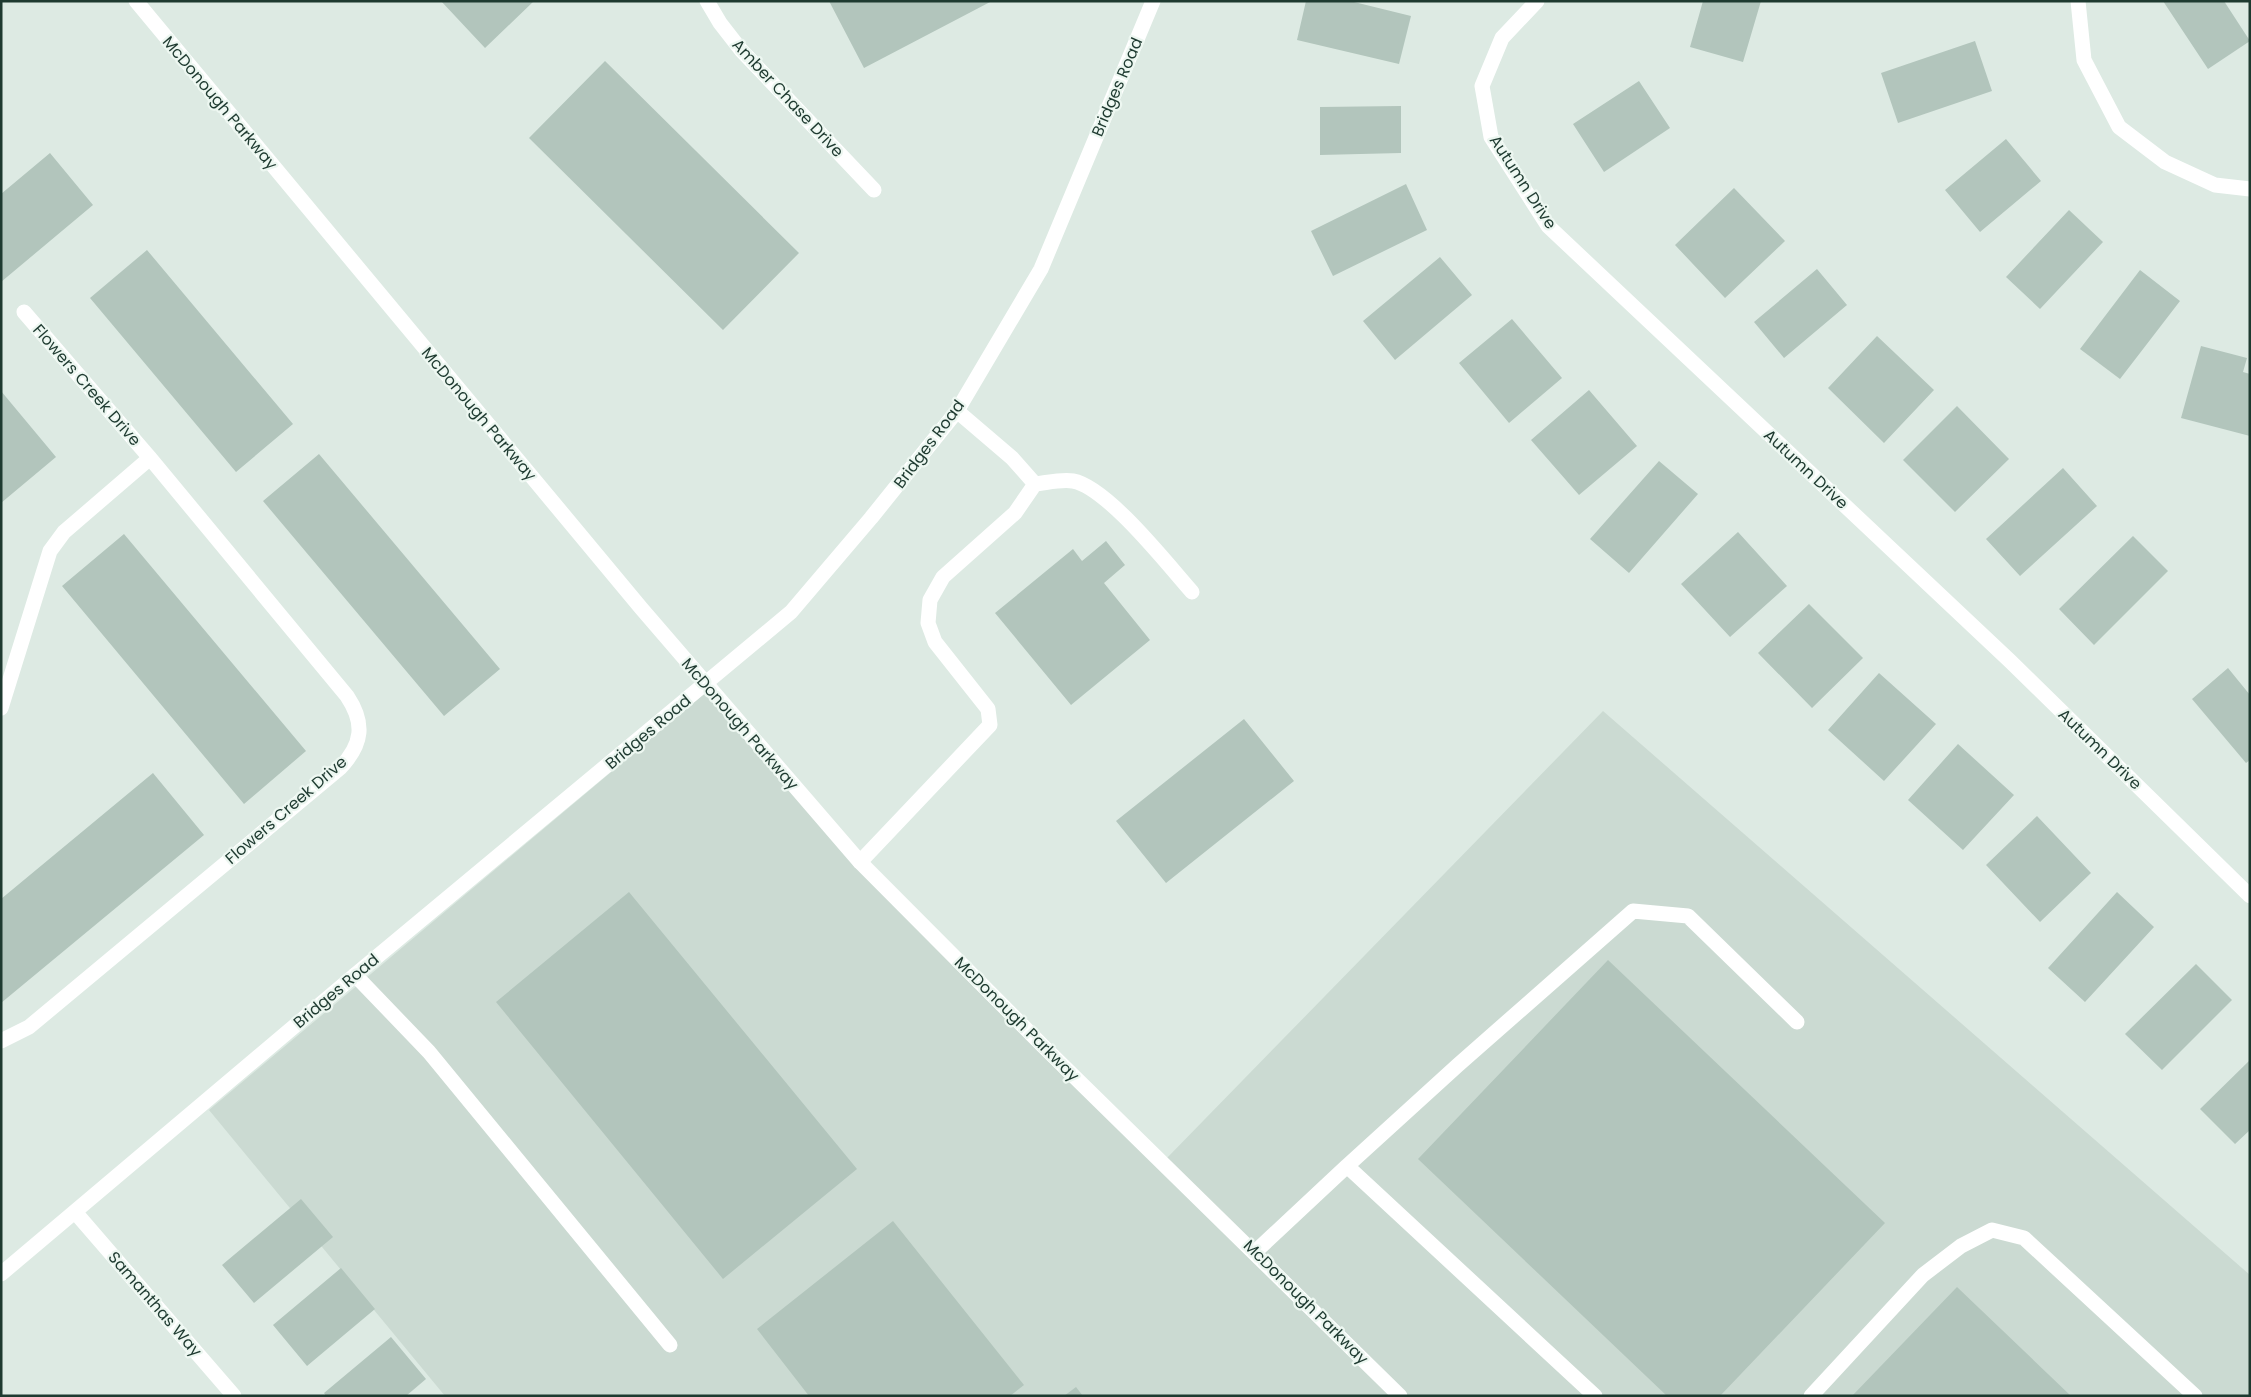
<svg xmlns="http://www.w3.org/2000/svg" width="2251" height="1397" font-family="Poppins,sans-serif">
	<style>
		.built { fill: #cbdad2 }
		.building { fill: #b2c5bc }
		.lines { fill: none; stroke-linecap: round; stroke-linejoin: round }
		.service { stroke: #fff; stroke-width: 15 }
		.minor { stroke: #fff; stroke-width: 15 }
		.tertiary { stroke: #fff; stroke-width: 15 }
		.labels { text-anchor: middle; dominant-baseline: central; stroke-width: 4.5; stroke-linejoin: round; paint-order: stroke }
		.street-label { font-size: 16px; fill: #1e3a30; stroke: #edf7f1 }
	</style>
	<rect width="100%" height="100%" fill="#ddeae3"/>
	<path class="built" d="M704 694 1165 1160 1603 711 2250 1275V1396H445L209 1110Z"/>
	<path class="building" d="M441 1H534L485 48Z
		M829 1H992L864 68Z
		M1306 1H1350L1411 16 1399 64 1297 40Z
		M1703 1H1761L1743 62 1690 47Z
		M2163 1H2224L2250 41 2208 69Z
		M1975 41 1992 91 1898 123 1881 73Z
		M605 61 799 253 723 330 529 138Z
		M1639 81 1670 128 1604 172 1573 124Z
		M1401 106V153L1320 155V107Z
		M2006 139 2041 181 1980 232 1945 190Z
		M50 153 93 205 1 282V194Z
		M1406 184 1427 230 1333 276 1311 231Z
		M1734 188 1785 241 1725 298 1675 245Z
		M2069 210 2103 242 2040 309 2006 277Z
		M147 250 293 424 236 472 90 298Z
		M1440 257 1472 295 1395 360 1363 321Z
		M1817 269 1847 305 1784 358 1754 322Z
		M2140 270 2180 301 2120 379 2080 349Z
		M1512 319 1562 378 1509 423 1459 363Z
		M1877 336 1934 390 1884 443 1828 388Z
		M2201 346 2247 358 2243 372 2250 374V436L2181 418Z
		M1589 390 1637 446 1579 495 1531 440Z
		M1 391 56 457 1 503Z
		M1957 406 2009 459 1955 512 1903 460Z
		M319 454 500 669 444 716 263 501Z
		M1659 461 1698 494 1629 573 1590 539Z
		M2063 468 2097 506 2020 576 1986 539Z
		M1738 532 1787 586 1730 637 1681 584Z
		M124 534 306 751 244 804 62 586Z
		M2133 536 2168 571 2094 645 2059 609Z
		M1106 541 1125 565 1104 583 1150 640 1071 705 995 613 1073 549 1082 561Z
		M1809 604 1863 658 1812 708 1758 653Z
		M2228 668 2250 695V760L2246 763 2192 699Z
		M1879 673 1936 724 1884 781 1828 730Z
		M1244 719 1294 781 1166 883 1116 821Z
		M1958 744 2014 795 1963 850 1908 800Z
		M153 773 204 835 1 1003V899Z
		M2037 816 2091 873 2040 922 1986 865Z
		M629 892 857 1169 723 1279 496 1002Z
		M2117 892 2154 927 2085 1002 2048 968Z
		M1608 960 1885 1223 1720 1396H1667L1418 1159Z
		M2196 964 2232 1000 2162 1070 2125 1034Z
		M2250 1060V1130L2235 1144 2200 1109Z
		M301 1199 333 1237 254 1303 222 1265Z
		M893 1221 1024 1385 1010 1396H809L757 1329Z
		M341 1268 375 1309 307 1366 273 1325Z
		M1957 1287 2071 1396H1852Z
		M391 1337 426 1379 406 1396H326L324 1393Z
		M1076 1387 1083 1396H1064Z"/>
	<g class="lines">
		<path class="service" d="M1035 484C1046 483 1061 479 1073 481 1107 487 1168 565 1192 592
			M860 862 990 725 988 709 935 642 928 623 930 600 943 577 1015 513 1035 484 1012 458 957 411
			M355 975 429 1052 670 1345
			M1347 1166 1458 1065 1633 911 1688 916 1797 1022
			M1255 1252 1347 1166 1595 1396
			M1811 1396 1923 1275 1961 1246 1992 1230 2024 1238 2195 1396"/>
		<path class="minor" d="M707 1 720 23 741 50 874 190
			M1537 1 1502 38 1482 86 1491 137 1548 226 2010 661 2250 896
			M2078 1 2084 60 2119 127 2165 162 2215 185 2250 189
			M1 708 50 551 64 532 150 458
			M1 1041 29 1027 340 768C363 744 365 723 347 696L150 458 24 312
			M75 1212 234 1396"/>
		<path class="tertiary" d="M136 1 641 608 860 862 1043 1046 1400 1396
			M1 1274 355 975 791 612 871 518 957 411 1041 269 1153 1"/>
	</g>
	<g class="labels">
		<g class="street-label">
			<text transform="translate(1117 87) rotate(-67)">Bridges Road</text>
			<text transform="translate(788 98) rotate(47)">Amber Chase Drive</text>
			<text transform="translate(220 103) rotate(50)">McDonough Parkway</text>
			<text transform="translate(1523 182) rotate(57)">Autumn Drive</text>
			<text transform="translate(87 385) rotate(49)">Flowers Creek Drive</text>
			<text transform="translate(479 414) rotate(50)">McDonough Parkway</text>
			<text transform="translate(929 444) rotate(-53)">Bridges Road</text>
			<text transform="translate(1806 469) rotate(43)">Autumn Drive</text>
			<text transform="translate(740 724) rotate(49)">McDonough Parkway</text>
			<text transform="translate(648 732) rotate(-40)">Bridges Road</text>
			<text transform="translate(2100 749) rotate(44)">Autumn Drive</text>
			<text transform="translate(286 810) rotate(-41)">Flowers Creek Drive</text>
			<text transform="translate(336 991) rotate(-40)">Bridges Road</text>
			<text transform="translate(1017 1019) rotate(45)">McDonough Parkway</text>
			<text transform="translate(1306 1302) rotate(45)">McDonough Parkway</text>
			<text transform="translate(155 1304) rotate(49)">Samanthas Way</text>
		</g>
	</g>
	<rect width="2251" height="1397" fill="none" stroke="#1e3a30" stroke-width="5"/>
</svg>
